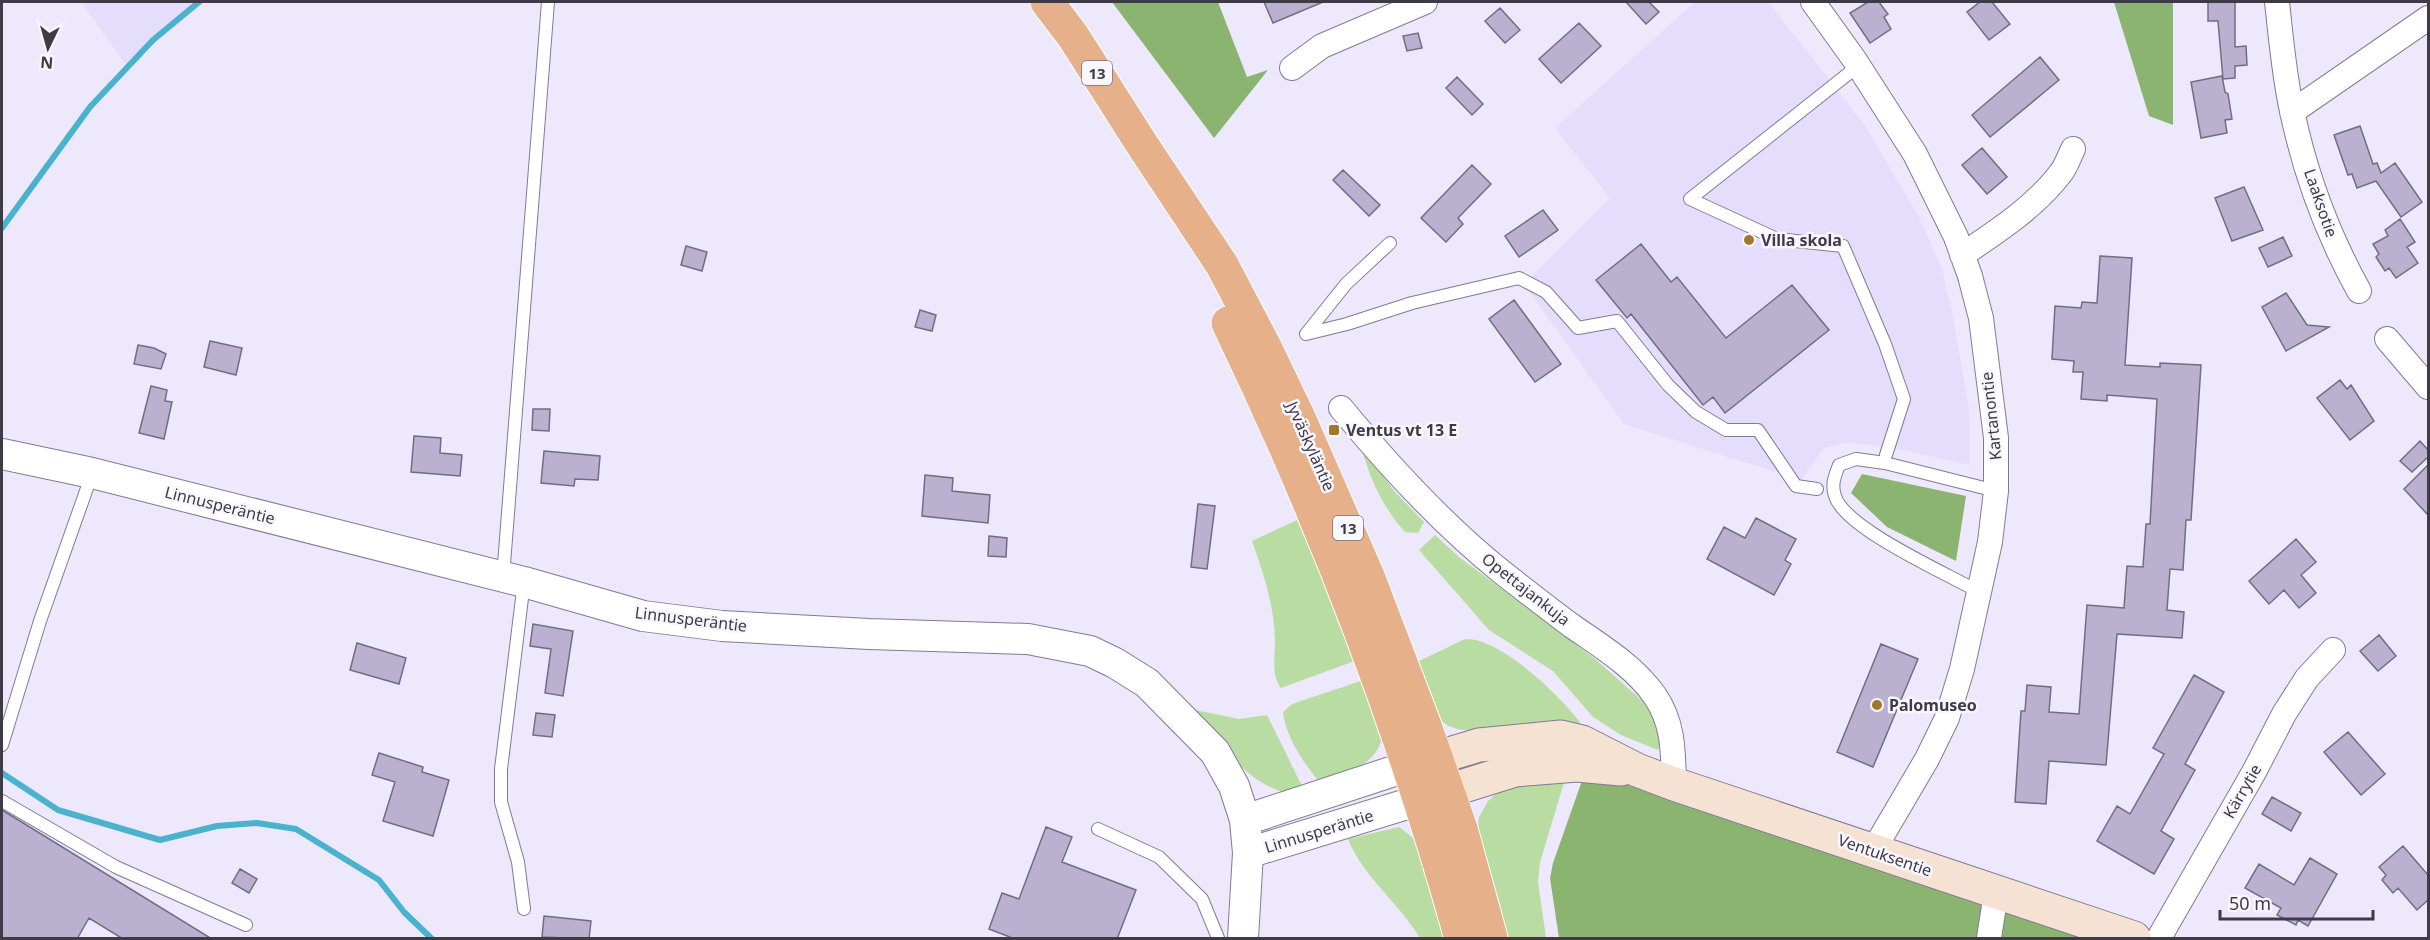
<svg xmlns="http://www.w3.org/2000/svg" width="2430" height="940" font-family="'Noto Sans',sans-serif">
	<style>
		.built { fill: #e5ddfc }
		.green { fill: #b8dca2 }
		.forest { fill: #8bb470 }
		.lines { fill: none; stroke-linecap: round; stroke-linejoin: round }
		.stream { stroke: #49b2cd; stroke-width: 6 }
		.building { fill: #b9b1cf; stroke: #736c87; stroke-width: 1.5 }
		.service-casing { stroke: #817a95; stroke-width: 14 }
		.minor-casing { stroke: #817a95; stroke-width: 26 }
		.tertiary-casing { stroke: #817a95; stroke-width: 32 }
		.secondary-casing { stroke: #817a95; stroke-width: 35 }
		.trunk-casing { stroke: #fff; stroke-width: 35 }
		.service { stroke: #fff; stroke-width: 12 }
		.minor { stroke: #fff; stroke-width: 24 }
		.tertiary { stroke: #fff; stroke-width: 30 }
		.secondary { stroke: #f5e2d3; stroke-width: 33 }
		.trunk { stroke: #e6b08a; stroke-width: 33 }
		.poi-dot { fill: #a27828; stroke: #f9f7fe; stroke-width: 2 }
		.labels { text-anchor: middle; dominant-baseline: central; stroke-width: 5; stroke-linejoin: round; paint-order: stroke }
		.shield { fill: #f9f7fe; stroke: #76737d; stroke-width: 1.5 }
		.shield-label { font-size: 15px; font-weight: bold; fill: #3e3a46 }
		.street-label { font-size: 16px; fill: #3e3a46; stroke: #f9f7fe }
		.poi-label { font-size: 16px; font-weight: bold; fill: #3e3a46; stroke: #f9f7fe; text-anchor: start }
	</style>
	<rect width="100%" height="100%" fill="#ede8fb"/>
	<path class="built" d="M81 2H205L127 66Z
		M1695 2H1768L1864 124 1917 214 1941 266 1952 312 1969 409 1970 465 1904 450 1850 442 1824 448 1801 480 1624 424 1524 284 1610 198 1555 128Z"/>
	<path class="green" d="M1361 446 1395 492 1424 522 1418 533 1405 532C1383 508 1369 477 1361 446Z
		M1297 520 1360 659 1281 688C1271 675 1275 657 1275 642 1275 608 1263 572 1252 541Z
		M1435 535 1459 557 1595 659 1655 712 1661 740 1658 750 1621 735 1593 717 1553 671 1489 630 1419 550Z
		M1465 639C1501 638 1558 694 1580 722L1576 734C1558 729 1540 725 1521 724 1496 724 1460 741 1440 719 1432 710 1422 675 1417 662Z
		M1367 679C1372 694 1381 713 1382 729 1385 762 1345 775 1320 783 1304 763 1286 738 1283 712L1292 704Z
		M1195 710 1239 719 1267 715 1303 788 1292 795C1243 782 1225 748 1195 710Z
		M1566 776 1540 862 1538 882 1546 938H1505L1477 840 1479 817 1488 801 1502 788Z
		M1399 827 1421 844 1449 938H1420C1400 904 1363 877 1348 839Z"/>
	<path class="forest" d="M1112 2H1218L1247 77 1268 70 1214 138Z
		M2114 2H2173V125L2149 116Z
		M1862 474 1966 496 1956 561 1887 527 1851 493Z
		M1584 775 1633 786 2090 938H1559L1550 878 1553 863Z"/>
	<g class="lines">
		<path class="stream" d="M2 228 90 107 153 40 199 2
			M2 773 58 810 160 840 217 826 257 823 296 829 379 880 404 912 431 938"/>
	</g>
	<path class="building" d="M1264 2H1323L1273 23Z
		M1626 2H1649L1659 12 1646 24Z
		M1868 2H1879L1888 14 1884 17 1891 29 1870 43 1850 13Z
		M1980 2H1992L2010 24 1989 40 1967 12Z
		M2208 2H2235V47L2246 46 2247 65 2235 66V78L2223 79 2218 21H2208Z
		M1500 8 1520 30 1505 43 1485 21Z
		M1579 23 1601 46 1561 83 1539 59Z
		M1418 33 1422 48 1407 51 1403 36Z
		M2040 57 2059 80 1990 137 1972 115Z
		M2222 76 2225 92 2228 94 2232 119 2225 120 2227 133 2201 138 2191 82Z
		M1457 77 1483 104 1472 115 1446 88Z
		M2360 126 2373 164 2377 163 2381 173 2395 163 2422 202 2401 217 2376 181 2357 188 2352 174 2348 175 2334 135Z
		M1982 148 2007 177 1987 194 1962 165Z
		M1472 165 1491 184 1458 218 1463 224 1446 242 1421 218Z
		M1343 170 1380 205 1369 216 1333 180Z
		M2244 187 2263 230 2232 241 2215 198Z
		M1543 210 1558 230 1519 257 1505 236Z
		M2400 219 2415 242 2407 247 2418 263 2396 278 2389 268 2385 271 2376 257 2379 254 2373 244 2388 236 2385 230Z
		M2283 237 2292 256 2268 267 2259 248Z
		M1641 244 1671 282 1677 277 1726 338 1792 285 1829 330 1725 413 1713 397 1703 405 1631 314 1627 318 1596 280Z
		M686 246 707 252 702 271 681 265Z
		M2100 256 2132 258 2125 365 2160 367V363L2201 365 2191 520H2186L2183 570 2170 569 2167 610 2184 612 2182 638 2117 634 2106 765 2049 761 2046 804 2015 802 2021 711H2025L2027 685 2051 687 2049 712 2079 714 2087 605 2124 608 2127 566 2143 567 2146 524H2150L2157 399 2107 395V401L2081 399 2083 372H2073L2074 361 2052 359 2055 306 2081 308 2082 302 2097 303Z
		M2286 293 2307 325 2329 327 2286 351 2262 307Z
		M1514 300 1561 364 1535 382 1489 319Z
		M920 310 936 315 932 331 915 327Z
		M210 341 242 348 236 375 204 367Z
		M138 345 154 348 166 354 161 369 134 364Z
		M2340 380 2347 389 2351 385 2374 421 2350 440 2317 398Z
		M151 386 167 390 165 401 172 402 164 439 139 433Z
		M533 409H550L549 431 532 430Z
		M414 436 441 438 440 453 462 455 460 476 411 472Z
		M2420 441 2428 450V457L2412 472 2400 461Z
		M544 451 600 456 598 480 575 479 574 486 541 483Z
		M2428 465V515L2404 489Z
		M925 475 953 478 952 491 990 495 988 523 922 516Z
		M1198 504 1215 506 1207 569 1191 567Z
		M1756 518 1796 539 1785 560 1791 564 1774 595 1707 559 1724 527 1745 538Z
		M989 536 1007 538 1006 557 988 556Z
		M2296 539 2316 562 2301 575 2316 593 2299 608 2284 590 2269 604 2249 581Z
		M533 624 573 631 563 696 545 693 551 649 530 646Z
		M2379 635 2396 656 2378 671 2360 651Z
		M357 643 406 658 399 684 350 670Z
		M1881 644 1918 659 1873 767 1837 752Z
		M2194 675 2224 692 2185 764 2195 770 2161 831 2174 839 2154 874 2097 841 2117 806 2130 814 2164 754 2153 748Z
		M536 713 555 715 552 737 533 735Z
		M2348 732 2385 774 2361 795 2324 752Z
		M379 753 423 767 422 772 449 780 433 836 383 821 395 782 372 775Z
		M2272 797 2301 813 2291 831 2262 814Z
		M2 810 212 939H123L89 918 77 939H2Z
		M1046 827 1072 837 1062 862 1136 890 1117 939H1015L989 929 1002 893 1019 899Z
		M2403 846 2428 875V900L2417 910 2398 888 2393 893 2382 880 2386 875 2379 867Z
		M2310 858 2337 874 2308 926 2298 920 2296 925 2277 915 2281 908 2245 888 2259 864 2294 885Z
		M240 869 257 879 249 893 232 883Z
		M544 916 591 921 589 939 542 937Z"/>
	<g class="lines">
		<defs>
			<path id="service" d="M1858 66 1690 199 1777 239 1843 246 1885 344 1904 399 1886 455
				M1306 334 1347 324 1412 303 1519 278 1546 292 1578 328 1617 321 1668 385 1696 412 1726 430H1758L1796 486 1817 489
				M1306 334 1346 284 1390 243
				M503 577 548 2
				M1979 592C1948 574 1845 529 1835 496 1831 484 1835 476 1839 465L1856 459 1885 463 1996 491
				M2 745 40 621 92 474
				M2 801 116 867 246 925
				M1098 829 1159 857 1202 899 1218 938
				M524 909 518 862 501 802V769L524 582"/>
			<path id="minor" d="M1813 2 1854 59 1915 154 1956 237 1970 276 1981 318 1996 438V491L1990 542 1962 669 1947 718 1927 759 1873 851
				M2277 2C2281 38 2284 75 2292 111 2305 173 2328 235 2359 291
				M1292 68 1322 46 1425 2
				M2292 112 2428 18
				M1962 255C1996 232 2035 207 2060 174 2066 167 2069 157 2073 149
				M2387 339 2428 387
				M1341 408C1389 466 1444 526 1503 573 1526 591 1549 609 1572 626 1602 647 1634 666 1655 696 1674 724 1673 752 1674 784
				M1989 938 1996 893
				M2159 938 2254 772 2284 714 2307 678 2333 650"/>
			<path id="tertiary" d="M2 454 92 473 524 582 643 616 722 626 869 634 1028 639 1090 651 1115 663 1147 683 1215 752 1234 786 1245 820 1248 853 1243 938
				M1245 820 1409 766
				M1248 853 1420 800"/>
			<path id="secondary" d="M1409 766 1479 745 1561 737 1582 742 1637 770 1674 784 2134 938
				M1422 799 1515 770 1577 765 1621 769"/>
			<path id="trunk" d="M1047 2 1073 36 1143 146 1222 265 1264 345 1300 420 1368 576 1424 723 1461 829 1491 938
				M1228 323C1324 522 1402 727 1461 938"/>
		</defs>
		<use href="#service" class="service-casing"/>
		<use href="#minor" class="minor-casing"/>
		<use href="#tertiary" class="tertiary-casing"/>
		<use href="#secondary" class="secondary-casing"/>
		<use href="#trunk" class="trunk-casing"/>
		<use href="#service" class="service"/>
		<use href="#minor" class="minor"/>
		<use href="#tertiary" class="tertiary"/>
		<use href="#secondary" class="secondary"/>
		<use href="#trunk" class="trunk"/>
	</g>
	<g class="poi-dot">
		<circle cx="1749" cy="240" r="6"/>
		<rect x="1328" y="424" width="12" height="12" rx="3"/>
		<circle cx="1877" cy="705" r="6"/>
	</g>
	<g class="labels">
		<g class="shield">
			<rect x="1082" y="61" width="30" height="24" rx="4.5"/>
			<rect x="1333" y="516" width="30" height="24" rx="4.5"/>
		</g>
		<g class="shield-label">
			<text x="1097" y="73">13</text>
			<text x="1348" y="528">13</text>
		</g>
		<g class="street-label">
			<text transform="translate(2321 203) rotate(71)">Laaksotie</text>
			<text transform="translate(1991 416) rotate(-96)">Kartanontie</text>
			<text transform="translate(1311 446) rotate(66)">Jyväskyläntie</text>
			<text transform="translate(220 505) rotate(14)">Linnusperäntie</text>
			<text transform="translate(1526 589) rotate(38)">Opettajankuja</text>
			<text transform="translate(691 619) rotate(7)">Linnusperäntie</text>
			<text transform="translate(2242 791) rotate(-60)">Kärrytie</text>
			<text transform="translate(1319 831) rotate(-17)">Linnusperäntie</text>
			<text transform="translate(1885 855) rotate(19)">Ventuksentie</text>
		</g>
		<g class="poi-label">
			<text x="1761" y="240">Villa skola</text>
			<text x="1346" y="430">Ventus vt 13 E</text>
			<text x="1889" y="705">Palomuseo</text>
		</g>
	</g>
	<rect width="2430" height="940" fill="none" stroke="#3e3a46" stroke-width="6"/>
	<g transform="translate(48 48) rotate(185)" stroke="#f9f7fe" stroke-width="4.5" paint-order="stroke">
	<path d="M0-4.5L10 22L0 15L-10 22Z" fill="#3e3a46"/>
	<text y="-9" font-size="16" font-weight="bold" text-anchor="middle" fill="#3e3a46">N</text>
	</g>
	<path d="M2220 910v9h153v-9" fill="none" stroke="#3e3a46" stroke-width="3"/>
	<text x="2229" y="910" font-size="18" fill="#3e3a46" stroke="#f9f7fe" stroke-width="4.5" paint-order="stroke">50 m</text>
</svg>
